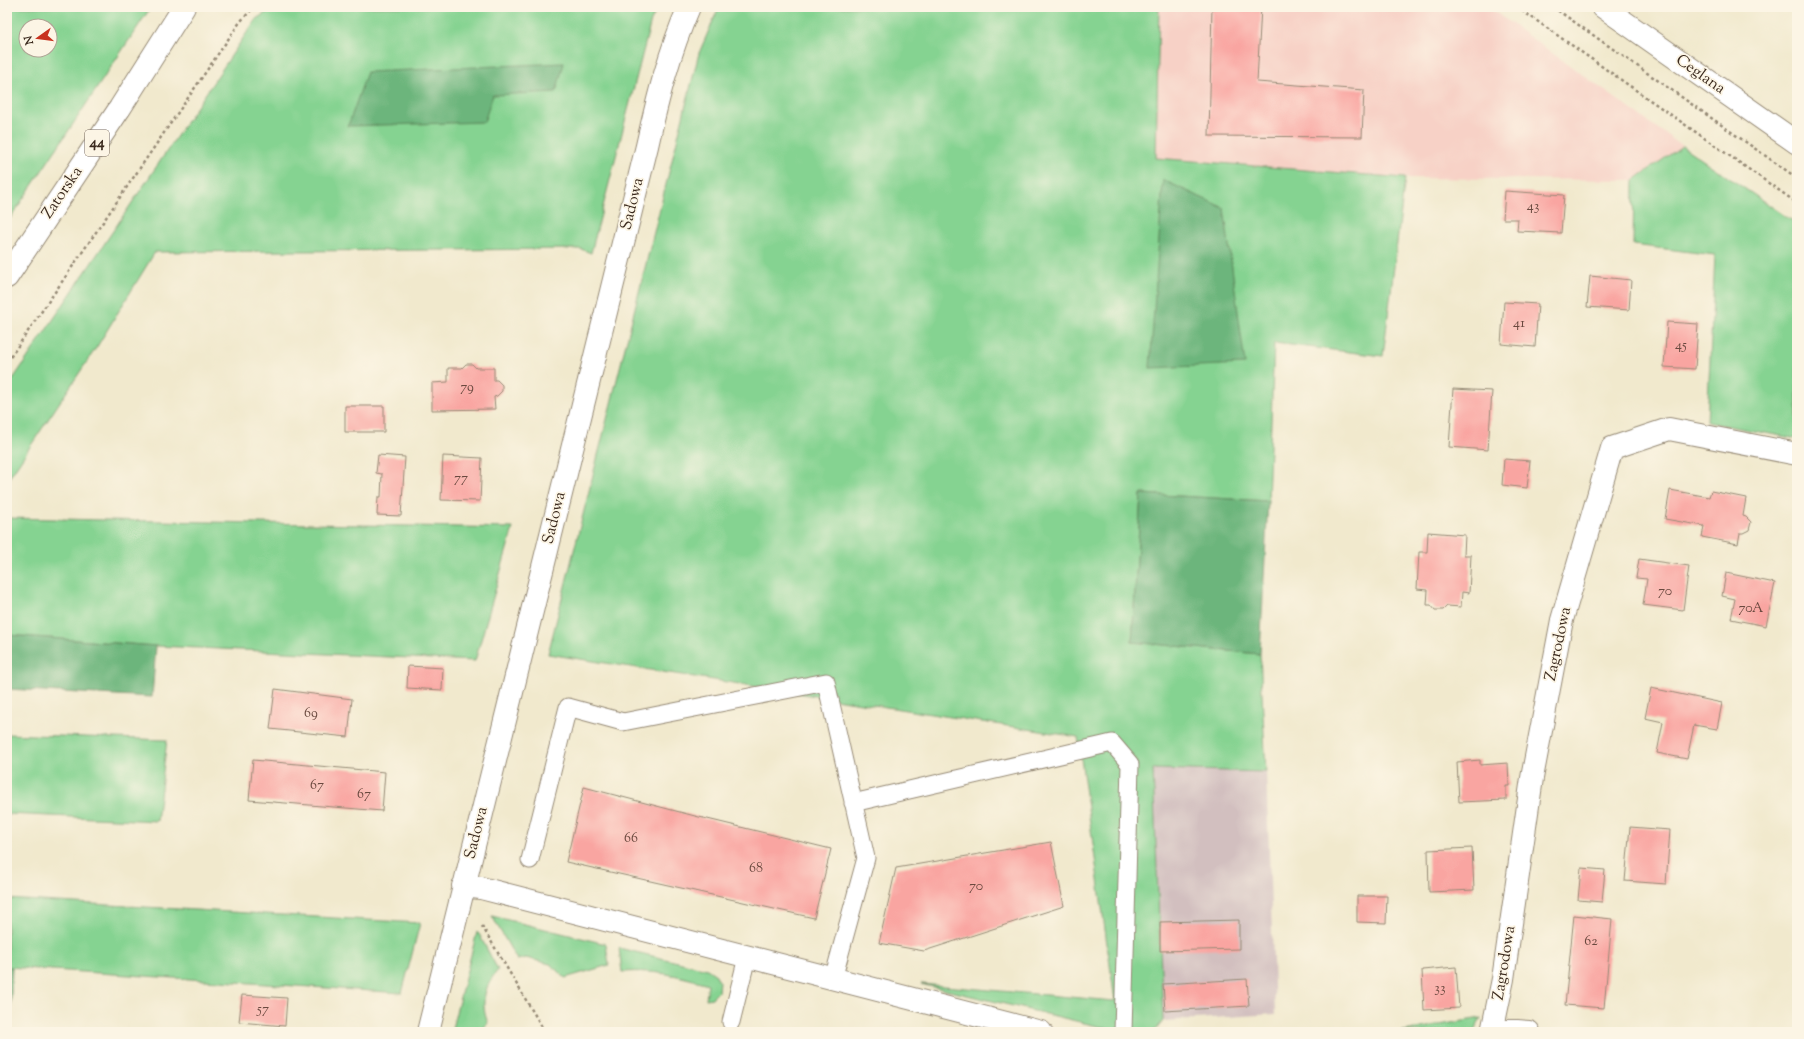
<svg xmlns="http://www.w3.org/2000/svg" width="1804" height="1039" font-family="'Sorts Mill Goudy',serif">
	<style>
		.built { fill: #f7d1c6 }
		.industrial { fill: #d2bfbf }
		.green { fill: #85d391; stroke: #607e58; fill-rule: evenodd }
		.forest { fill: #6cb57b; stroke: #54704c }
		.building { fill: #f9a5a1 }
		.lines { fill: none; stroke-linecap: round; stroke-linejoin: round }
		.service-casing { stroke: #968a76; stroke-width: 19 }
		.minor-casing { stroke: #968a76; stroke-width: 24 }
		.tertiary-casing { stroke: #968a76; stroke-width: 24 }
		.primary-casing { stroke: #968a76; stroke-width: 24 }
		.path { stroke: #968a76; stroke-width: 2.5; stroke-dasharray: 3 3; stroke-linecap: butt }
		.service { stroke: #fff; stroke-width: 17 }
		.minor { stroke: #fff; stroke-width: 22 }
		.tertiary { stroke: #fff; stroke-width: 22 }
		.primary { stroke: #fff; stroke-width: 22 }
		.labels { text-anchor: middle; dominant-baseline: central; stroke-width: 3.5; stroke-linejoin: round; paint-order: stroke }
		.number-label { font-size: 14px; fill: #6a493f }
		.shield { fill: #fcf5e5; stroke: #75675a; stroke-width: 1 }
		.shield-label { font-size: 15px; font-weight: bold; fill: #3b2a1e }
		.street-label { font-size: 16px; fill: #3b2a1e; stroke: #fcf5e5 }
	</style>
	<rect width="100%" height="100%" fill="#fcf5e5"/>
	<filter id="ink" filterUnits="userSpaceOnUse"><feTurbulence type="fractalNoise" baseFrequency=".025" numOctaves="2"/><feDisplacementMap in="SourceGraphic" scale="8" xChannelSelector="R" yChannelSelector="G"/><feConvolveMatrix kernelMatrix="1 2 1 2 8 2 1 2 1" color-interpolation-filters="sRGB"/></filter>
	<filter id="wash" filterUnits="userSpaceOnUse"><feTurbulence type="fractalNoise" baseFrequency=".012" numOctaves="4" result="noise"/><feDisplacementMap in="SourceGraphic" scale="16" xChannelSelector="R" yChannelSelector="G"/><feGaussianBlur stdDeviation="0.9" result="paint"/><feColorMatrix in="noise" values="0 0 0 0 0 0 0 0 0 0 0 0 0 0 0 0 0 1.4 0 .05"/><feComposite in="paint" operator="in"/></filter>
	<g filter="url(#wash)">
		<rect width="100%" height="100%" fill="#f1e9cd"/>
		<path class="built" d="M1159 7H1488L1682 146 1634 180 1405 178 1156 158Z"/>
		<path class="industrial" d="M1153 769 1266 772 1275 1014 1163 1021Z"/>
		<path class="green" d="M7 7H151L7 223ZM26 26H50V50H26Z
			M275 7H658L651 21 591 253 581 249 155 252 98 345 7 481V388L256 19Z
			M719 7H1159L1156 158 1405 178 1383 356 1274 343 1268 501 1141 494 1132 642 1260 654 1266 772 1153 769 1163 1021 1154 1032H1122L921 984 1115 1001 1078 737 548 654 699 53Z
			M1682 146 1797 224V439L1707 422 1715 255 1633 245 1634 180Z
			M7 518 513 528 475 661 156 646 7 635Z
			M7 734 167 740 157 821 7 814Z
			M7 899 420 923 402 993 7 967Z
			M492 916 606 944 609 965 565 978 550 964 526 958 517 960Z
			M477 932 479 934 498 970C484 986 480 1004 488 1023L480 1032H451Z
			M619 948 707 969 716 975 719 981 718 992 712 998 706 999 708 984C676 975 656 970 622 972Z
			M1481 1018 1473 1032H1398Z"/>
		<path class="forest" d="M564 63 556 92 493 95 484 122 348 126 367 72Z
			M1163 180 1224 208 1245 364 1150 368Z
			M1141 494 1268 501 1260 654 1132 642Z
			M7 635 156 646 152 697 7 689Z
			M7 967H12L10 1032H7Z"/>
		<g id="blocks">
			<path class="building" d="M1212 7H1261L1257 82 1364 90 1362 137 1209 136Z
				M1505 191 1564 195 1561 233 1517 231 1518 219H1503Z
				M1590 276 1631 280 1629 310 1587 307Z
				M1504 302 1538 304 1535 347 1501 344Z
				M1667 322 1698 324 1695 369 1664 367Z
				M466 364H472L476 368H494V380H497L502 385V391L497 396 494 397 495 409 432 410V383L448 382V368H462Z
				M1453 389 1492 391 1488 450 1449 447Z
				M345 406H384V432H345Z
				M378 455 405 457 401 516 377 515 378 497H381L382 474 376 473Z
				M443 456 482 458 480 501 441 500Z
				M1504 459 1530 461 1527 488 1502 485Z
				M1670 490 1709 497 1711 491 1746 498 1743 516 1746 517 1751 522 1749 530 1743 533H1740L1738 544 1702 537 1704 526 1665 519Z
				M1428 532 1465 535 1464 555H1471L1469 593 1462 592 1461 607 1447 606 1443 610H1435L1431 605H1427L1428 590 1417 589 1419 552H1427Z
				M1639 559 1689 566 1683 610 1643 605 1647 579 1636 578Z
				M1726 573 1775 583 1766 626 1731 619 1735 599 1722 596Z
				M408 666 443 668 442 690 407 688Z
				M1651 688 1722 703 1717 729 1694 725 1687 759 1657 753 1663 722 1645 718Z
				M275 689 352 699 348 737 270 729Z
				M253 760 385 772 382 811 249 800Z
				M1480 760V765L1508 763 1509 786H1506V800L1459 802 1457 762Z
				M584 787 695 816 831 849 814 918 566 862Z
				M1630 827 1670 830 1666 884 1625 881Z
				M1051 842 1064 906 924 951 879 943 896 868Z
				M1472 848 1474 890 1429 892 1428 850Z
				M1581 868 1605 870 1602 902 1578 900Z
				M1357 896H1387L1386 923 1357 922Z
				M1574 915 1612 919 1604 1008 1565 1005Z
				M1239 920V949L1160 951V922Z
				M1456 967 1459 1008 1424 1010 1422 970Z
				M1247 979 1249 1006 1165 1011 1163 984Z
				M242 995 287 998 285 1026 239 1022Z"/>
		</g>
	</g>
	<g filter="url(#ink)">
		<use href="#blocks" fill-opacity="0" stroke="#968a76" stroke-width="1"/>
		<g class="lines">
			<defs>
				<path id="service" d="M853 803 1112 743 1130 764 1123 1032
					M530 860 568 707 623 722 826 682 866 858 833 979
					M731 1022 747 957"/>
				<path id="minor" d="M463 886 481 888 1041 1032
					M1493 1029 1529 1032
					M428 1032 647 146C658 97 669 53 689 7
					M1492 1032 1503 979 1532 778 1562 620 1612 448 1669 429 1797 454"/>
				<path id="tertiary" d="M1603 7 1797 143"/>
				<path id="primary" d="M7 277 120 108 184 7"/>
			</defs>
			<use href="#service" class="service-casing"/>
			<use href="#minor" class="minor-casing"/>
			<use href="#tertiary" class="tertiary-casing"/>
			<use href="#primary" class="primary-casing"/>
			<path class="path" d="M1517 7 1797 203
				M1553 7 1797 178
				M7 362 240 22 254 7
				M482 926 545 1032"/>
			<use href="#service" class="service"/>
			<use href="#minor" class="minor"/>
			<use href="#tertiary" class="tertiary"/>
			<use href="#primary" class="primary"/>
		</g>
	</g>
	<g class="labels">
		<g class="number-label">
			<text x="1533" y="207">43</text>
			<text x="1519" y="324">41</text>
			<text x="1681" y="346">45</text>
			<text x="467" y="388">79</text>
			<text x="461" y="479">77</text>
			<text x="1665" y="592">70</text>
			<text x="1751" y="609">70A</text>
			<text x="311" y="714">69</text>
			<text x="317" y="786">67</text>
			<text x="364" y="795">67</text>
			<text x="631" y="839">66</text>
			<text x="756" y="869">68</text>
			<text x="976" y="887">70</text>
			<text x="1591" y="942">62</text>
			<text x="1440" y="989">33</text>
			<text x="263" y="1010">57</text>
		</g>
		<rect class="shield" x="85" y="130" width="24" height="26" rx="3"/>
		<g class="shield-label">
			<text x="97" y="143">44</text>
		</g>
		<g class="street-label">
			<text transform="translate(1700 75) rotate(35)">Ceglana</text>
			<text transform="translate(63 193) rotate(-56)">Zatorska</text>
			<text transform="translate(633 204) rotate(-76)">Sadowa</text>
			<text transform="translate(555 518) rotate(-76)">Sadowa</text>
			<text transform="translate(1559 644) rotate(-78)">Zagrodowa</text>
			<text transform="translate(477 833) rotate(-76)">Sadowa</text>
			<text transform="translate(1505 963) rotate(-81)">Zagrodowa</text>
		</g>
	</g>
	<rect width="1804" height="1039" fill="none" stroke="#fcf5e5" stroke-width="24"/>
	<g transform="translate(38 38) rotate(256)"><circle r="19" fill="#fcf5e5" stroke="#afa495"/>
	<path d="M0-3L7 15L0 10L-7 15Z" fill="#c8321e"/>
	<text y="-6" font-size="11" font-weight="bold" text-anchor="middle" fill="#3b2a1e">N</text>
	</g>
</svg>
